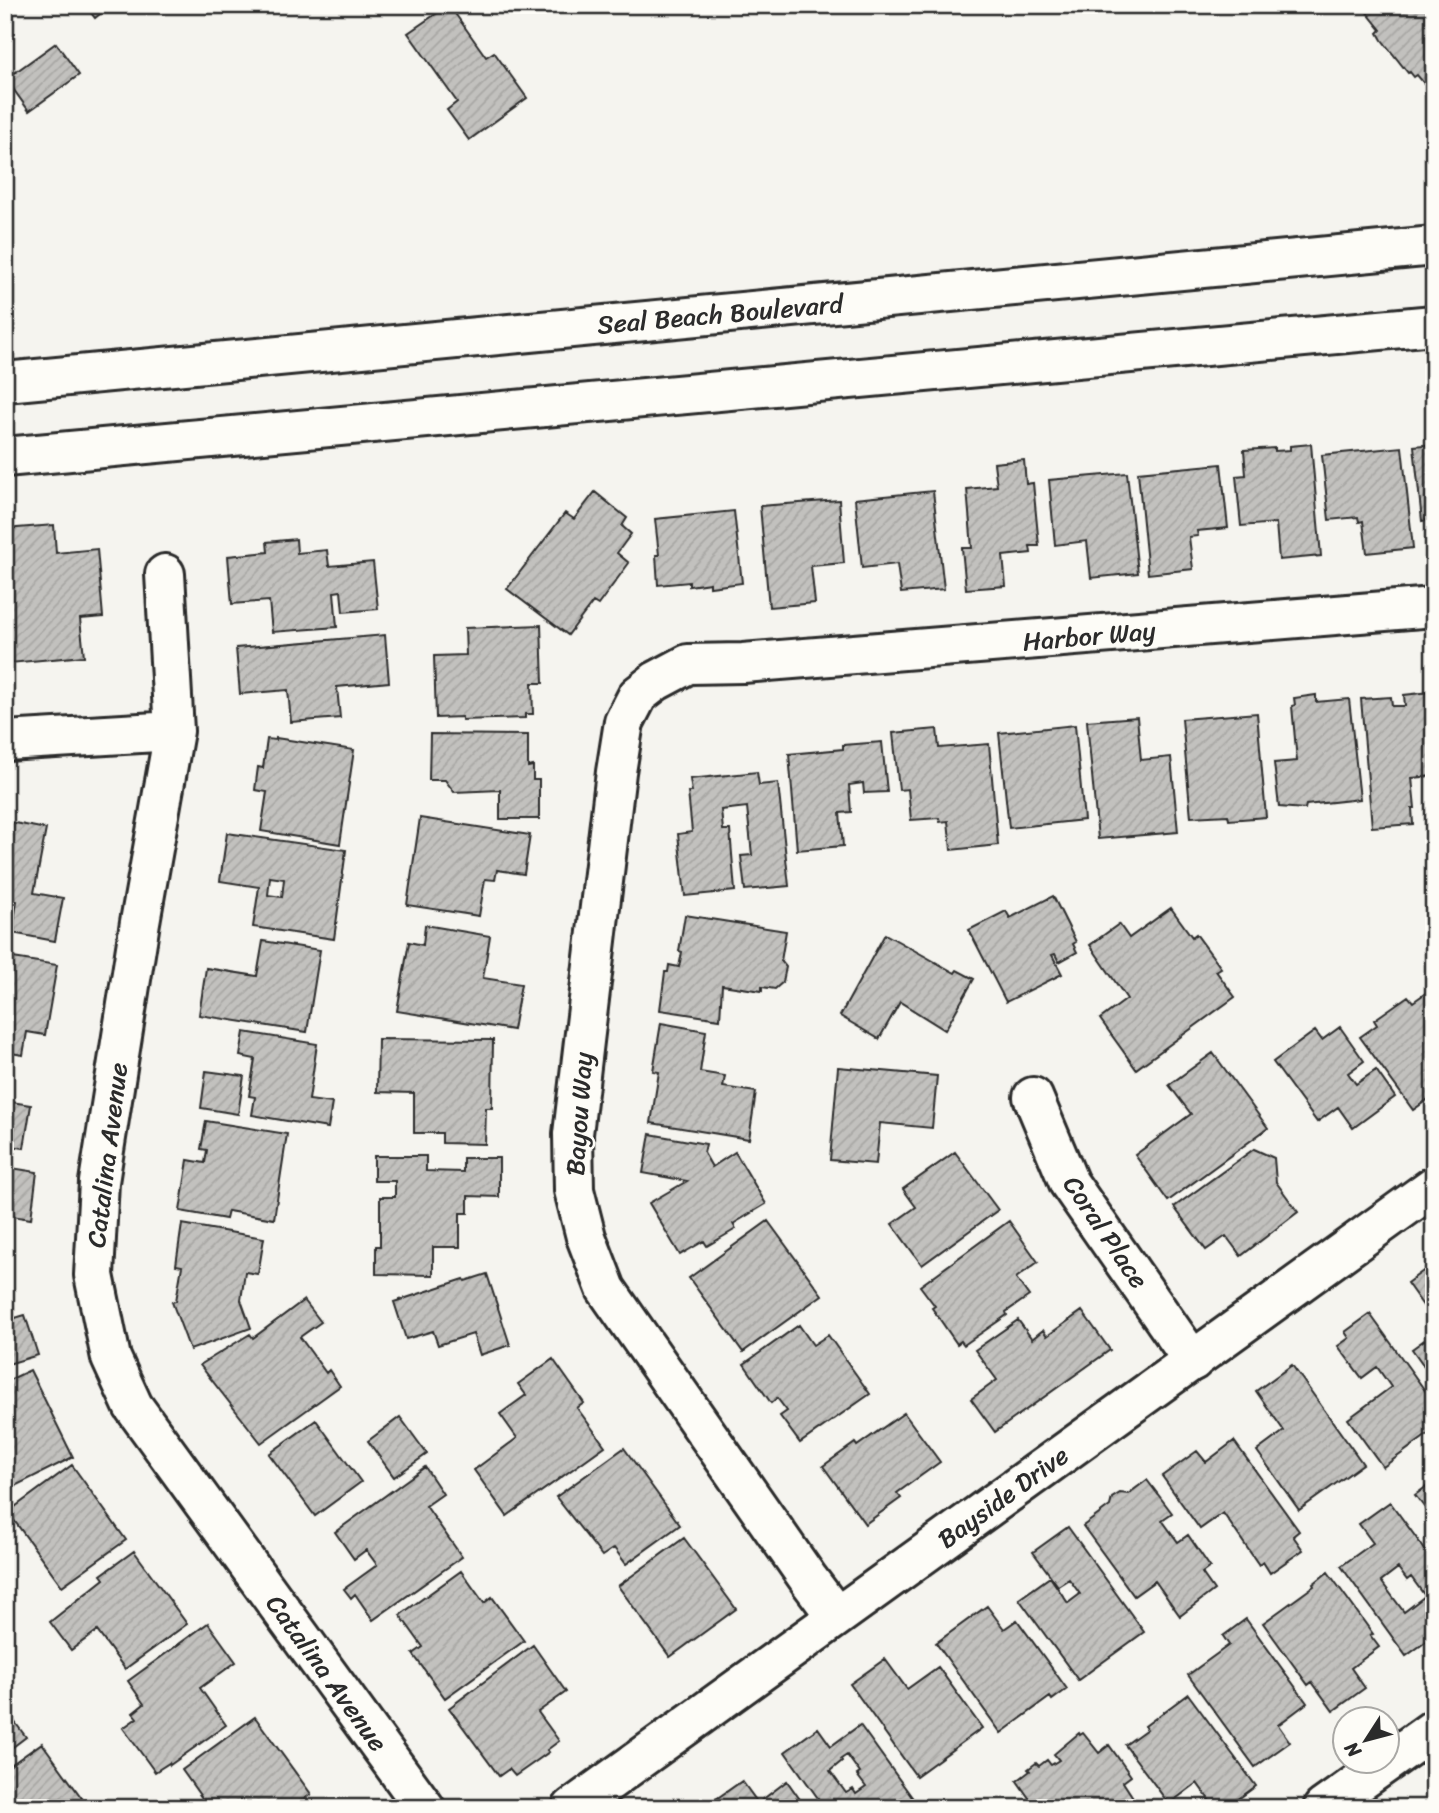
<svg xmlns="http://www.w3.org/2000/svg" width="1439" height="1813" font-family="Sriracha,sans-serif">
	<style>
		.building { fill: url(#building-hatch); stroke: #2b2b2b; stroke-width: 2; fill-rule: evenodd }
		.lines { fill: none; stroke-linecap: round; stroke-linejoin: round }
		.minor-casing { stroke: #2b2b2b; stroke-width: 44 }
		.tertiary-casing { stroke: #2b2b2b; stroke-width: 44 }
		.primary-casing { stroke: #2b2b2b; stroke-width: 44 }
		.minor { stroke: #fdfcf7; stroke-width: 38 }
		.tertiary { stroke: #fdfcf7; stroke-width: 38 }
		.primary { stroke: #fdfcf7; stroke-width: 38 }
		.labels { text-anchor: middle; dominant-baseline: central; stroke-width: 5; stroke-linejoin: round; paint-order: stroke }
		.street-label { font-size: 26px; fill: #2b2b2b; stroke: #fdfcf7 }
	</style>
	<defs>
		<pattern id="building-hatch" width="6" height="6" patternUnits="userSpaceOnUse" patternTransform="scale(1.75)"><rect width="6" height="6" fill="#c2c1be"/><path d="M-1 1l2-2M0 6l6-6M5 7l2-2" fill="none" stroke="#a7a6a3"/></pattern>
	</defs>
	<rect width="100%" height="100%" fill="#f5f4ef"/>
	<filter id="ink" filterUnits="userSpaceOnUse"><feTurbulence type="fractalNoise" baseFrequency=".0143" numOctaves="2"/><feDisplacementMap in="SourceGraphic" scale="14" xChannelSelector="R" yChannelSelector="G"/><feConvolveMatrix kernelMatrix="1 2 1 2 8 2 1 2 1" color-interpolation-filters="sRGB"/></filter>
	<g filter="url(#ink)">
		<path class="building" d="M85 5H111L95 18Z
			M449 5 486 57 494 52 527 98 469 140 447 110 457 102 408 33Z
			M1361 5H1434V95L1417 75 1414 77 1410 72 1408 73 1382 40 1378 33 1381 30Z
			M56 43 79 75 29 111 6 79Z
			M1311 444 1321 556 1279 560 1276 523 1241 526 1236 476 1246 475 1244 450 1275 448V451L1290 450V446Z
			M1434 444V519L1422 521 1414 446Z
			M1402 447 1413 548 1367 553 1363 521 1359 522 1358 517 1329 520 1322 455Z
			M1024 460 1026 484 1033 483 1039 546H1030L1031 553 1003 556 1006 586 966 589 962 548H972L967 489 997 486 994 463Z
			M1221 464 1228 528 1197 531 1198 536 1189 537 1193 569 1148 574 1138 472Z
			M1127 473 1138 573 1091 578 1087 541 1055 545 1049 480Z
			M933 491 944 589 901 593 897 564 862 568 855 499Z
			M595 492 627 518 622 526 631 534 617 553 629 563 598 605 593 602 568 635 507 589 565 513 574 519Z
			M839 500 844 563 811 566 815 603 769 607 760 506Z
			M734 511 742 583 710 587V583L689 586V582L658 585 656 555H659L655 519Z
			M54 525 56 553 97 549 103 617 80 619 84 656 10 663 5 616V529Z
			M296 539 297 553 327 550 329 566 373 562 378 609 343 612 341 591 334 592 337 627 272 632 269 601 232 604 228 556 268 552 267 542Z
			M541 625 543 683H532L533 714H525V718L462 720V717L436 718 434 656 466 655 465 628Z
			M385 635 389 682 337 687 340 718 291 722 288 690 240 694 236 648Z
			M1430 692 1434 776 1412 778 1415 808H1412L1413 824 1372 827 1361 699 1391 697 1392 706H1405L1404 695Z
			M1316 695V702L1349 699 1360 799 1306 805 1305 809 1279 807 1274 763 1297 761 1292 706 1295 705 1294 698Z
			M1257 713 1266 817 1229 820 1228 815 1191 817 1182 719Z
			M1137 717 1141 760 1171 757 1178 832 1098 839 1087 721Z
			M1075 725 1084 820 1009 828 999 733Z
			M937 729 939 748 989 744 998 845 951 850 948 821 940 822 939 818 911 820 908 789 899 790 893 733Z
			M430 734 528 735V767L533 766V780H539V819H500V790L454 792 445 780H429Z
			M276 738 354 750 340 844 261 831 267 792 255 790 258 767 263 768 267 739 276 740Z
			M882 742 887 792 864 793 863 783 849 785 851 812 840 813 843 846 797 850 789 754 843 749V745Z
			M757 772 759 785 778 783 789 886 745 890 741 856 752 855 747 807 721 810 723 830H730L735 891 685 896 678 834 692 832 688 792H692L690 779Z
			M420 818 530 835 524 874 497 870 495 880 485 879 479 916 407 905Z
			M5 821 46 829 34 893 63 898 55 941 12 933 17 901 5 899Z
			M227 833 346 850 334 939 253 927 259 887 220 881ZM270 877 284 879 282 897 268 895Z
			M1053 896 1076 942 1073 944 1077 952 1059 962 1055 954 1052 955 1062 974 1006 1002 969 930 1006 911 1010 918Z
			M1171 908 1192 937 1196 934 1221 968 1216 971 1235 997 1136 1069 1100 1019 1127 999 1090 945 1119 924 1129 938Z
			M685 915 786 931 781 961 786 967 783 982 775 989 762 987V991L722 985 720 1019 660 1010 665 972H668L669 965 679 967 682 952 679 951Z
			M425 925 490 936 483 978 521 984 513 1030 397 1011 409 942 423 945Z
			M885 934 955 973 957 970 974 979 945 1030 900 1002 879 1039 840 1016Z
			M263 941 320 950 307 1032 199 1015 206 968 257 976Z
			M7 957 57 965 45 1035 27 1032 23 1055 5 1052Z
			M1430 990 1434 996V1095L1413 1110 1360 1037 1377 1025 1374 1020 1408 996 1413 1002Z
			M661 1023 706 1031 700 1072 725 1076 723 1087 756 1092 749 1139 651 1123 659 1072 653 1071Z
			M1340 1027 1364 1061 1348 1073 1356 1084 1376 1070 1395 1097 1353 1128 1338 1107 1317 1122 1273 1062 1315 1031 1322 1040Z
			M244 1032 317 1044 309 1100 332 1103 328 1128 252 1115 255 1097 249 1096 255 1059 240 1056Z
			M378 1039 493 1040 492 1108H486L485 1144 442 1143V1133H414V1093L377 1092Z
			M1213 1053 1268 1128 1168 1201 1135 1155 1191 1114 1169 1085Z
			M838 1067 937 1076 932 1128 880 1123 876 1164 830 1160Z
			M206 1071 244 1076 238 1114 201 1108Z
			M5 1101 31 1105 24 1148 5 1145Z
			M206 1121 287 1134 274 1219 228 1211 226 1219 180 1211 188 1160 205 1163 207 1150 201 1149Z
			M650 1134 706 1144 704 1153 712 1167 735 1152 766 1204 733 1224 736 1229 707 1246 704 1241 680 1255 649 1203 687 1181 643 1173Z
			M1254 1149 1274 1158 1276 1182 1298 1212 1241 1256 1226 1236 1206 1250 1174 1207Z
			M955 1152 998 1210 922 1265 892 1224 916 1207 903 1189Z
			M374 1156H426V1171L463 1172V1158H499V1197L468 1196V1213H460V1247H433V1275L376 1274V1246H380V1197H395V1181H374Z
			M5 1167 37 1172 31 1219 5 1215Z
			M768 1221 822 1295 743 1352 689 1278Z
			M1009 1221 1038 1262 1016 1278 1029 1296 1006 1312 1007 1315 964 1345 961 1341 957 1344 932 1308 935 1306 920 1286Z
			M182 1224 264 1238 258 1274 245 1272 241 1300 251 1328 190 1350 172 1302 176 1301 182 1266 176 1265Z
			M1434 1263V1321L1407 1283Z
			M487 1274 510 1345 480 1355 473 1334 438 1345 433 1331 406 1339 394 1302 464 1279 465 1281Z
			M304 1300 321 1322 300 1337 326 1373 329 1370 340 1386 261 1443 200 1365 250 1334 253 1338Z
			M1082 1311 1110 1350 995 1432 971 1399 997 1380 975 1350 1018 1320 1032 1339 1043 1330 1047 1336Z
			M1370 1314 1434 1403V1430L1383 1467 1348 1419 1391 1387 1377 1367 1362 1378 1338 1346 1349 1338 1345 1332Z
			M25 1315 38 1355 5 1365V1321Z
			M799 1325 813 1345 828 1335 870 1394 800 1443 780 1416 787 1411 777 1398 771 1403 744 1364Z
			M1434 1333V1380L1412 1349Z
			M553 1359 584 1403 577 1408 605 1446 507 1516 474 1470 517 1438 500 1414 526 1395 518 1384Z
			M1292 1365 1363 1464 1299 1510 1257 1451 1284 1431 1256 1391Z
			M30 1370 73 1457 5 1491V1382Z
			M904 1413 940 1462 897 1493 901 1498 865 1524 823 1466 855 1443 857 1446Z
			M400 1417 427 1454 394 1477 368 1441Z
			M316 1420 361 1482 315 1516 269 1454Z
			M1234 1441 1299 1531 1293 1536 1303 1550 1270 1573 1263 1562 1259 1565 1223 1513 1200 1529 1162 1476 1197 1451 1206 1462Z
			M624 1448 680 1525 626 1564 614 1548 602 1556 556 1497Z
			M72 1465 126 1540 62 1586 8 1512Z
			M425 1467 443 1494 426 1506 462 1557 373 1620 355 1594 351 1598 344 1589 377 1565 366 1550 354 1559 335 1532Z
			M1147 1480 1172 1513 1162 1520 1178 1542 1188 1535 1210 1567 1202 1573 1214 1590 1180 1616 1155 1581 1134 1596 1083 1526 1110 1506 1112 1498 1120 1493 1128 1494Z
			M1434 1481V1520L1415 1495Z
			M1390 1502 1434 1562V1609L1429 1613 1434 1620V1636L1406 1656 1341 1566 1373 1543 1359 1524ZM1398 1568 1407 1580 1411 1577 1425 1596 1404 1612 1381 1581Z
			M1068 1527 1144 1632 1078 1680 1019 1599 1050 1577 1068 1603 1080 1594 1069 1579 1058 1586 1033 1552Z
			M684 1538 736 1609 670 1657 618 1586Z
			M134 1551 187 1624 125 1669 97 1631 71 1650 50 1622 104 1579 101 1575Z
			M461 1571 484 1603 492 1597 524 1641 445 1698 413 1654 423 1647 400 1615Z
			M1328 1572 1373 1634 1370 1635 1379 1647 1351 1668 1365 1688 1333 1711 1312 1682 1308 1685 1263 1623 1314 1586 1313 1584Z
			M987 1606 1004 1629 1017 1620 1067 1689 1052 1700 1050 1697 1001 1733 936 1643Z
			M1246 1619 1307 1703 1278 1725 1290 1742 1255 1767 1188 1675 1229 1645 1223 1636Z
			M208 1623 236 1662 200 1688 226 1725 170 1765 169 1763 155 1772 123 1728 137 1718 133 1713 144 1704 128 1681Z
			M533 1645 566 1692 538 1712 559 1741 547 1750 549 1752 515 1776 509 1769 499 1776 449 1708Z
			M885 1659 907 1689 938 1667 982 1728 916 1776 850 1684Z
			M1188 1694 1256 1786 1226 1808H1215L1197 1783 1169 1804 1125 1745 1147 1729 1145 1726Z
			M5 1709 26 1737 5 1753Z
			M255 1717 311 1794 292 1808H209L182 1770Z
			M860 1725 914 1800 902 1808H825L785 1752 818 1728 831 1746ZM847 1755 860 1773 857 1775 866 1787 856 1794 853 1789 846 1793 830 1771 842 1761 841 1759Z
			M1079 1733 1080 1735 1083 1733 1099 1753 1109 1745 1131 1776 1123 1782 1134 1799 1132 1808H1036L1017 1781 1030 1771 1028 1769 1036 1763 1039 1766 1047 1760 1051 1765 1059 1760 1054 1754Z
			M42 1743 89 1808H5V1769Z
			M742 1781 758 1803 787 1781 806 1808H712L709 1804Z"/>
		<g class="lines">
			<defs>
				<path id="minor" d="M165 574 174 731 140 922 99 1182 94 1275 111 1358 133 1406 425 1808
					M5 741 174 731
					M1033 1097 1069 1183 1193 1361
					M836 1616 809 1580 606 1289 586 1237 574 1190 573 1134 616 772 624 722 638 695 656 681 688 664 743 663 1434 607
					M1323 1808 1434 1729"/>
				<path id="tertiary" d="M572 1808 1434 1186"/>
				<path id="primary" d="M5 382 1434 246
					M5 457 1434 325"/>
			</defs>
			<use href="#minor" class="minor-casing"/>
			<use href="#tertiary" class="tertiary-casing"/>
			<use href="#primary" class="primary-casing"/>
			<use href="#minor" class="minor"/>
			<use href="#tertiary" class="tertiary"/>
			<use href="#primary" class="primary"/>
		</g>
	</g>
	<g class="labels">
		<g class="street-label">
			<text transform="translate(720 314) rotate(-5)">Seal Beach Boulevard</text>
			<text transform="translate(1089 636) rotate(-5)">Harbor Way</text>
			<text transform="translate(579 1114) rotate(-86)">Bayou Way</text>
			<text transform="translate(107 1155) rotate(-83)">Catalina Avenue</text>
			<text transform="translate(1106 1232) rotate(56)">Coral Place</text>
			<text transform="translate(1003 1497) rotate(-36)">Bayside Drive</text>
			<text transform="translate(327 1673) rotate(54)">Catalina Avenue</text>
		</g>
	</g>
	<rect width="1439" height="1813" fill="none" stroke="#fdfcf7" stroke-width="28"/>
	<rect x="14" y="14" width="1411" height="1785" fill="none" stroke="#2b2b2b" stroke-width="2.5" filter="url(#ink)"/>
	<g transform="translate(1366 1740) rotate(234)"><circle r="33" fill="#fdfcf7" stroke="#a9a8a5" stroke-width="2"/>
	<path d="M0-5L12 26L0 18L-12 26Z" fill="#2b2b2b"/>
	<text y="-10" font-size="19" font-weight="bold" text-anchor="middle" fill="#2b2b2b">N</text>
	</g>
</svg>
